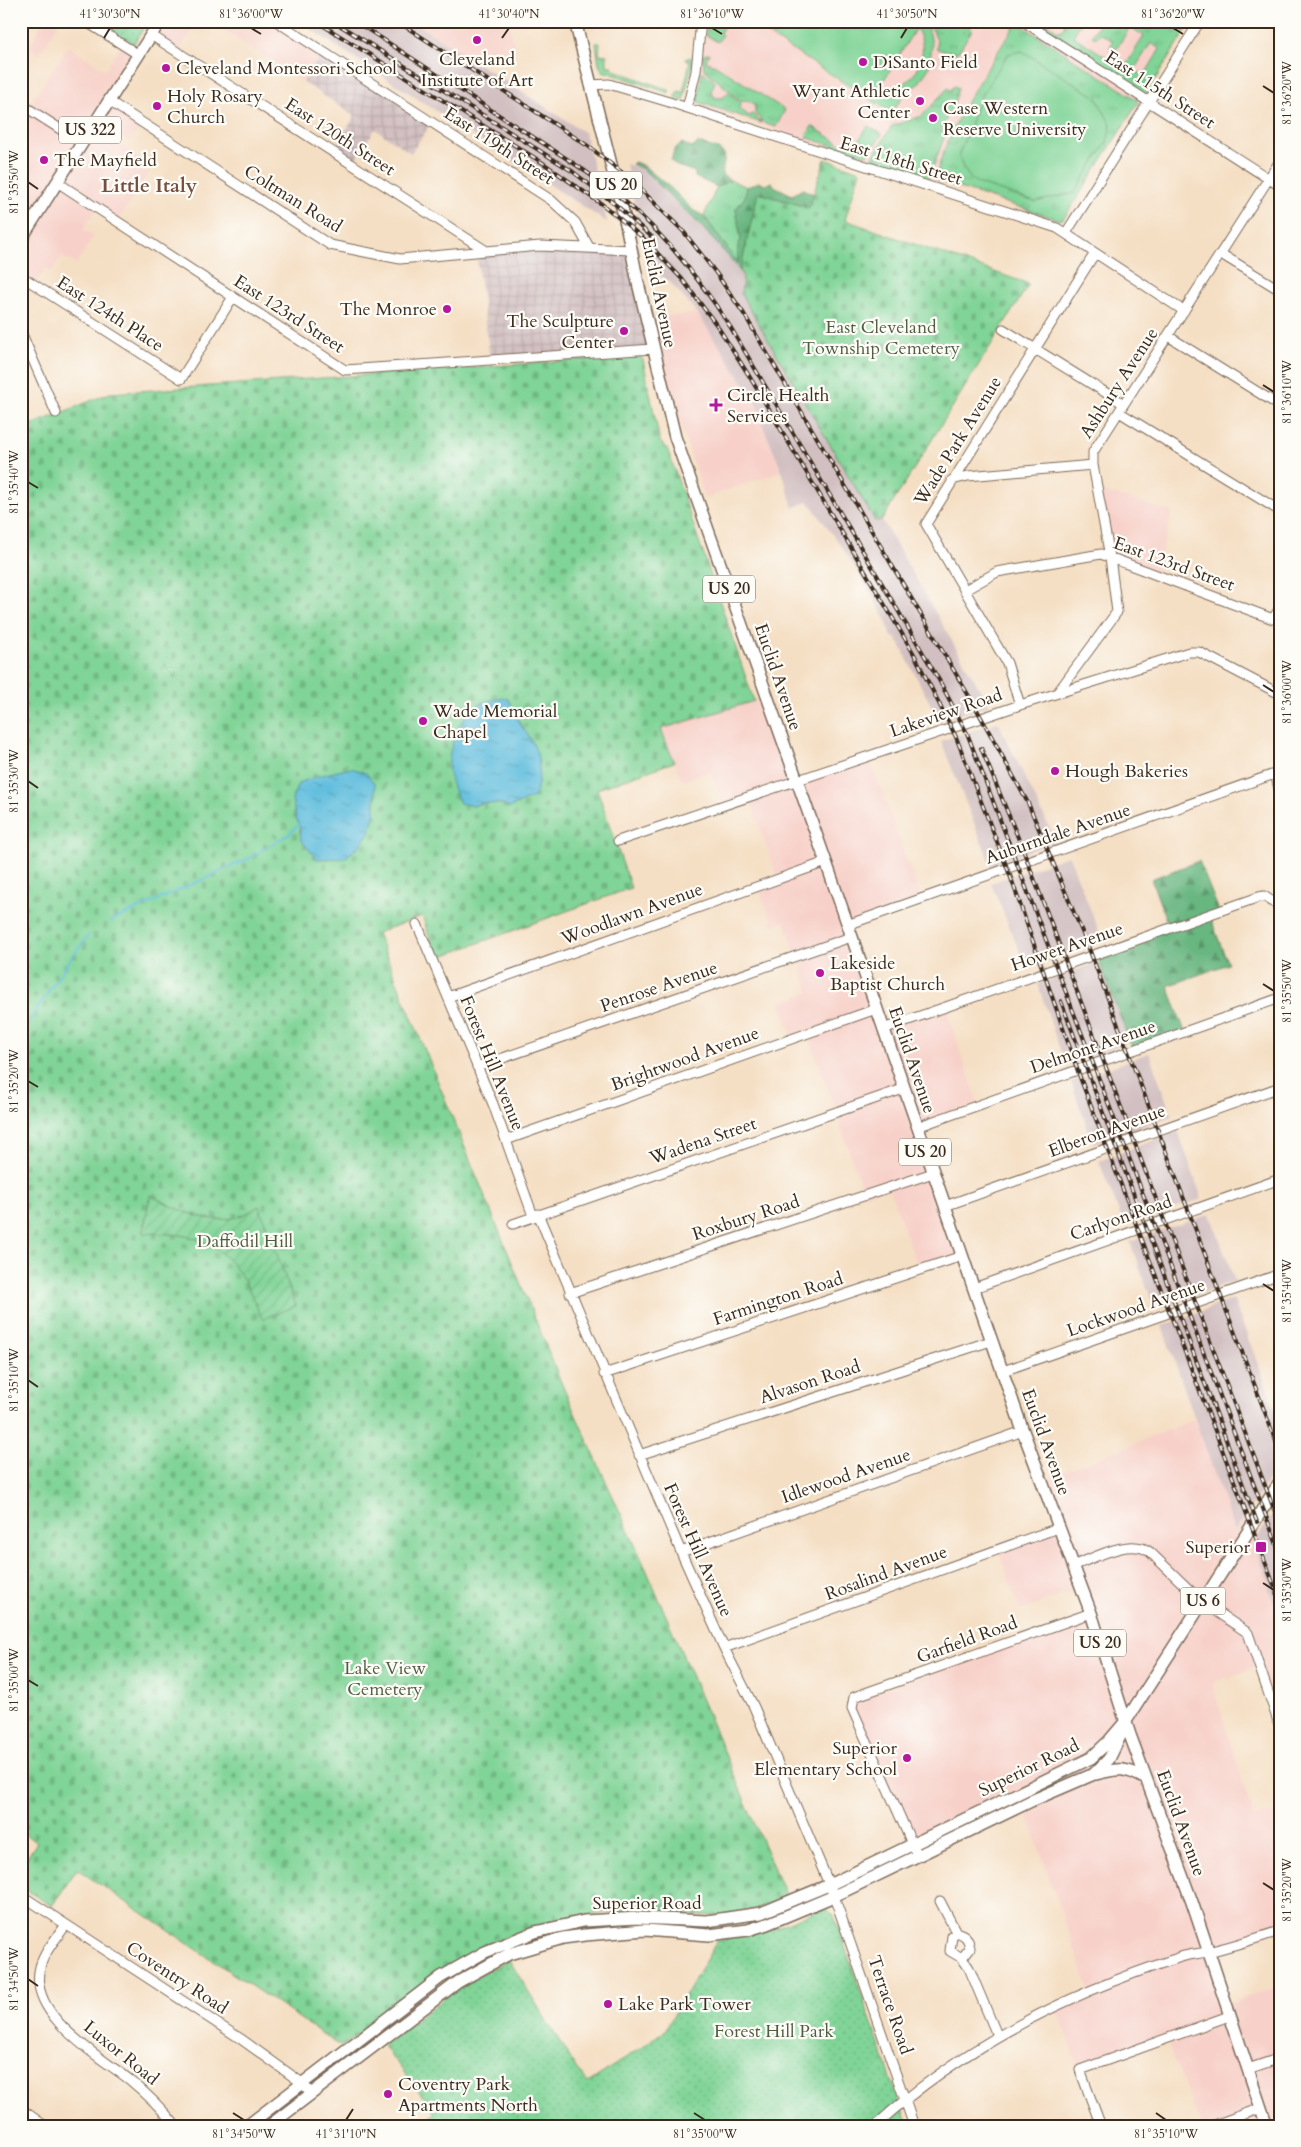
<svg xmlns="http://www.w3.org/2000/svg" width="1301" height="2147" font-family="Cardo,serif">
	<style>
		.built { fill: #f7d1c9 }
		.industrial { fill: url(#industrial-grid) }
		.railway { fill: #d2bfc1 }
		.grass { fill: url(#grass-tufts); stroke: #5e7f5a; fill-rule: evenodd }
		.forest { fill: url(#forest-firs); stroke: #52704f }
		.cemetery { fill: url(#cemetery-stones); stroke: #5e7f5a }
		.park { fill: url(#park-dots); stroke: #5e7f5a }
		.garden { fill: url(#garden-furrows); stroke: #5e7f5a }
		.pitch { fill: #80d497; stroke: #5e7f5a; fill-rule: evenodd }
		.water { fill: url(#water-ripples); stroke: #4e747e }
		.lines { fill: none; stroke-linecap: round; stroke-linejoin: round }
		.stream { stroke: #60bede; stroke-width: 2 }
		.minor-casing { stroke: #7c6958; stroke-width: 11 }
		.major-casing { stroke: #7c6958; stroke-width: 14 }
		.minor { stroke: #fff; stroke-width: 9 }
		.major { stroke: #fff; stroke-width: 11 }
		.rail-casing { stroke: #3b2a1e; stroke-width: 4 }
		.rail { stroke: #fdfcf7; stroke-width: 2; stroke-dasharray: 5.5; stroke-linecap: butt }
		.ticks { fill: none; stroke: #3b2a1e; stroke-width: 2 }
		.poi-dot { fill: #b5179e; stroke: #fdfcf7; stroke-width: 2 }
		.labels { text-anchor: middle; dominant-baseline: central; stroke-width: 4.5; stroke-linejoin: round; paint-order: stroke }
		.shield { fill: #fdfcf7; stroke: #75695f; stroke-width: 1 }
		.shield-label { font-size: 16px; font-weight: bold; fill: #3b2a1e }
		.poi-label { font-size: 18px; fill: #3b2a1e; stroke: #fdfcf7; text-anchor: start }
		.street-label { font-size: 18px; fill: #3b2a1e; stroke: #fdfcf7 }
		.park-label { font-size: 18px; fill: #505d42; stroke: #fdfcf7 }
		.quarter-label { font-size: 20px; font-weight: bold; fill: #764f40; stroke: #fdfcf7 }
		.neatline { fill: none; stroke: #3b2a1e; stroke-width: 2 }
		.ticks-label { font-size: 12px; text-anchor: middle; fill: #3b2a1e }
	</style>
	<defs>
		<pattern id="industrial-grid" width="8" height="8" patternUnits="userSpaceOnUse" patternTransform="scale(1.25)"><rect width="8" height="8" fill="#d2bfc1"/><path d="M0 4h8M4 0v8" fill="none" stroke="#b5a4a5"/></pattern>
		<pattern id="grass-tufts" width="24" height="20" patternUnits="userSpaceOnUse" patternTransform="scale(1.25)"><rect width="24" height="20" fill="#80d497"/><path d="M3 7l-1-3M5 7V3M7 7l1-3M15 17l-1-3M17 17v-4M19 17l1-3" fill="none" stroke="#70b682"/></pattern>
		<pattern id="forest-firs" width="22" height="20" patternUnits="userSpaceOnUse" patternTransform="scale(1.25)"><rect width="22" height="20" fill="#68b680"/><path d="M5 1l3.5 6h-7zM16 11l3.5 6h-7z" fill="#579468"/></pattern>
		<pattern id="cemetery-stones" width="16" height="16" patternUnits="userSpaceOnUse" patternTransform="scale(1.25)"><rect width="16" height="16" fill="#80d497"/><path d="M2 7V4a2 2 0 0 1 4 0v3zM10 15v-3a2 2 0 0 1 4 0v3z" fill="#70b682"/></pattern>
		<pattern id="park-dots" width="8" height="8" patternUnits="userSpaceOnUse" patternTransform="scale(1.25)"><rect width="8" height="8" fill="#80d497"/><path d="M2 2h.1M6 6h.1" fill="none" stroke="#70b682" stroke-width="1.8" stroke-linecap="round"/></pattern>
		<pattern id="garden-furrows" width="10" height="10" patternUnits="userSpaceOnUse" patternTransform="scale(1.25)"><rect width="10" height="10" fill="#80d497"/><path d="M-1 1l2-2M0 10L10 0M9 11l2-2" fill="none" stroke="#70b682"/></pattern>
		<pattern id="water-ripples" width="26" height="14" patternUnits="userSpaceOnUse" patternTransform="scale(1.25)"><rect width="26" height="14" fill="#60bede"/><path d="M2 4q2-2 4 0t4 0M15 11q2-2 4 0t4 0" fill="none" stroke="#509bb3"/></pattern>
	</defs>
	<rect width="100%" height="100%" fill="#fdfcf7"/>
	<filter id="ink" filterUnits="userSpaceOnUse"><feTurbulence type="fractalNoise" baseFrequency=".02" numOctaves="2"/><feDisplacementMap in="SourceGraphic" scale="10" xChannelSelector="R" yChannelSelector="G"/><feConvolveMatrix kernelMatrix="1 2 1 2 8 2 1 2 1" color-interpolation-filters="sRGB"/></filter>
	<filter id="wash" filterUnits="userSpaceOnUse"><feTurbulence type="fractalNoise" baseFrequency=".0096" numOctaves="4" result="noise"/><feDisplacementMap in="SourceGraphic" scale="20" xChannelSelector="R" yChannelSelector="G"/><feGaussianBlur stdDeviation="1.12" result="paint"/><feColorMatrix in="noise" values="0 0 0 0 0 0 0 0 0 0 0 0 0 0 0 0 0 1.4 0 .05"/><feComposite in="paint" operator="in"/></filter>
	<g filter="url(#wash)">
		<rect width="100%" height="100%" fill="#f5dfc4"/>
		<path class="built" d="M44 21H60L39 54 28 47Z
			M160 21H198L178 53 151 35Z
			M210 21H276L323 52 303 82Z
			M413 21H456L457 25 470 21H509L516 55 480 64Z
			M707 21H1192L1068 216 1057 221 695 104 694 99 699 82Z
			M122 44 139 55 109 101 142 123 130 142 123 138 119 145 141 159 136 166 148 173 117 222 97 208 83 229 94 236 76 264 62 256 51 272 45 268 35 284 30 282 21 295V110L25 112 68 46 105 70Z
			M698 314 719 344 763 417 760 419 782 471 705 498 679 421 654 317Z
			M1098 490 1172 512 1156 574 1110 557Z
			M767 697 796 780 869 756 921 899 847 925 883 1029 945 1007 979 1105 917 1127 962 1256 919 1270 889 1188 865 1196 808 1033 793 1038 780 1003 810 992 784 921 773 925 758 886 778 879 749 797 724 805 710 771 682 781 661 729Z
			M1208 1414 1253 1544 1269 1582 1267 1584 1280 1619V1727L1259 1666 1212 1683 1254 1818 1280 1810V1931L1208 1952 1225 2005 1280 1986V2126H1201L1166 2039 1080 2070 1056 2005 1089 1990 1024 1805 917 1855 852 1702 1090 1613 1081 1588 1020 1611 998 1550 1058 1528 1041 1481Z"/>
		<path class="industrial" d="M323 52 432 122 411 153 375 129 352 165 332 152 355 116 303 82Z
			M540 246 631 250 653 349 490 359 476 251Z"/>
		<path class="railway" d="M298 21H412L556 114 585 133 607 222Z
			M626 164 643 169 669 193 736 264 743 277 741 294 875 520H882L989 705 939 721 897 639 891 636 886 619 844 550 808 501 793 508 782 471 760 419 763 417 750 393 698 314 670 282 648 267Z
			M998 722 1056 841 991 865 941 741Z
			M1069 856 1103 941 1027 969 991 883Z
			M1112 957 1143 1037 1065 1065 1038 984Z
			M1149 1053 1172 1116 1093 1143 1071 1082Z
			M1178 1131 1202 1199 1124 1225 1099 1161Z
			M1210 1214 1235 1281 1155 1310 1130 1242Z
			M1233 1299 1280 1422V1462L1235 1531 1162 1326Z
			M1280 1504V1619L1267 1584 1269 1582 1253 1544Z"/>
		<path class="grass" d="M709 21 718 23 723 28 720 33 722 35 718 42 706 35Z
			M929 21H964L972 30 959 51 956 53 937 49V41Z
			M1029 21H1042L1058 31H1061L1065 25 1061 21H1082L1073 36 1124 68 1144 36 1130 27 1115 51 1110 47 1113 41 1100 33 1096 38 1092 36 1101 21H1192L1146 94ZM1151 43 1160 49 1144 76 1134 70Z
			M1018 25H1021L1136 99 1138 103 1064 218 1060 220 935 180C948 125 983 75 1014 27Z
			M596 43H600L599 54 607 55V66H612L614 70 669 90V93L603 71 599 65Z
			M709 53 706 61 713 65 714 64 785 110 776 127 765 124 755 113V107C753 101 747 99 742 102L704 69 703 55Z
			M691 57 693 63 683 101 676 99V93L678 91 683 92 690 61 685 59Z
			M702 71 715 82 711 91 715 98H723L728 92 741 103 739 108 749 116 753 114 762 123 698 102Z
			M954 86 958 88 954 103 942 127 944 138 929 178 872 158 892 126 922 116 948 88 950 91Z
			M812 126 845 147 848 143 855 146 868 126 882 134 868 155 847 151 806 137Z
			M730 180 747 187 745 197 736 209 741 240 738 246V263L704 216 717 187Z"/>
		<path class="forest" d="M682 143 692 148 698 143 718 149 725 155 722 175 730 180 717 187 695 177V172L677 166 671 161 674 150Z
			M635 162 644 166 672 189 694 211 704 216 738 263V246L741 240 736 209 745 197 747 187 759 182 765 185 772 182 774 186 792 195 803 189 814 194 810 208 758 193 740 271 735 264 701 226 643 169 632 164Z
			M1199 861 1219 911 1209 914 1228 964 1168 986 1185 1032 1133 1050 1096 954 1169 928 1151 879Z"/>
		<path class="cemetery" d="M825 159 860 171 845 220 1029 284 882 520 875 521 741 294 743 277 740 271 758 193 809 208Z
			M635 356H640L643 360 660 442 667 448 754 701 661 729 674 762 597 789 631 888 437 958 422 916 377 933 563 1387 646 1569 786 1897C769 1904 751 1912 732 1914 691 1919 649 1909 607 1913 492 1923 428 1979 342 2047L77 1869 52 1906 21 1887V1867L37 1842 21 1832V423L24 428 110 393Z"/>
		<path class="park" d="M98 21H148L134 44Z
			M820 1909 828 1910 834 1916 908 2126H418L435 2112 383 2045 460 1986 509 1960 576 2068 588 2083 664 2032 717 1941 770 1930Z"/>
		<path class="garden" d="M150 1195C187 1214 221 1233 259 1206L296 1306 262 1319C247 1283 234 1252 194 1238 179 1233 159 1234 143 1233Z"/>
		<path class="pitch" d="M752 21H924L930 34 932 45 929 68 918 84 904 94 892 113 751 24ZM916 28C934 54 912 95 879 88Z
			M1022 51 1096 97 1111 125 1107 142 1074 193 1035 202 979 184 971 179 963 168 959 154 981 96 1008 54Z"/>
		<path class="water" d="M507 698C513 705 515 714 519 722 523 729 529 735 532 742 542 760 540 778 535 796L509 808 501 804 482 803 473 806 460 803C455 793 451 784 449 773 446 751 459 715 480 704 488 700 498 699 507 698Z
			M351 768 366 773 375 784V812L369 833 359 846 345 858 317 859 301 840 299 824 296 819 292 799 298 784C315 775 332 773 351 768Z"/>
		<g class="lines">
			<path class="stream" d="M111 921 248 859 289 834 299 824
				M21 1028 31 1018 73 955 89 935"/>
		</g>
	</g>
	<g filter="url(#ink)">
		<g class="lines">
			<defs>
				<path id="minor" d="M85 21 139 55
					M276 21 551 200 575 222 589 247
					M1023 21 1280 186
					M151 35 485 250
					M590 85 609 84 669 102 1057 228 1184 311
					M109 101 330 245 400 259 540 246 631 250
					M21 104 82 143
					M687 108 696 71 701 21
					M57 182 345 370 653 349
					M1066 233 1200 21
					M1221 254 1280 290
					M21 276 181 379 233 297
					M1003 329 1124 404
					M21 332 56 413
					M1168 336 1280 406
					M1119 412 1280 511
					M952 480 968 476 1093 465
					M965 590 997 572 1101 554 1273 619 1280 608
					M1058 692 1117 612 1110 557 1093 465V452L1280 161
					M1020 705 1007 663 926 524 1095 253
					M1275 774 1280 792
					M618 841 1020 705 1189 652H1199L1280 694
					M417 924 493 1104 533 1216
					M847 925 1280 772
					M448 997 826 862
					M883 1029 1259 897 1264 896 1280 907
					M477 1067 851 937
					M917 1127 1280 998
					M506 1140 876 1009
					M945 1206 1280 1087
					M538 1214 681 1552 724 1648 754 1707 834 1896 914 2126
					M513 1224 903 1089
					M974 1288 1280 1179
					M570 1293 933 1173
					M1003 1371 1280 1274
					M604 1374 962 1256
					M639 1455 991 1341
					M681 1552 1023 1431
					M1073 1566C1094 1558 1130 1537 1150 1552L1202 1602 1248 1633 1280 1727
					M724 1648 1058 1528
					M917 1855 852 1708 854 1697 1091 1613
					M21 1895 241 2039 302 2083 311 2093
					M940 1901 956 1932
					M66 1925C57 1937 44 1952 40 1967 27 2015 99 2056 130 2080 147 2094 162 2109 176 2126
					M962 1958 970 1948C968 1938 966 1935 956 1932L952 1936 950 1951 962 1958 969 1968 997 2035
					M1248 2069 1280 2058
					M21 2109 45 2126
					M875 2126C962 2046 1069 1993 1181 1957 1189 1954 1198 1954 1207 1952 1231 1947 1256 1938 1280 1931
					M1101 2126 1080 2070 1229 2016
					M1212 2126 1261 2108"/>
				<path id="major" d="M575 21 626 224 638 283 675 437 826 862 1023 1431 1091 1613 1130 1735 1192 1902 1267 2126
					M21 239 160 21
					M1096 1774C1119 1768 1125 1767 1146 1779
					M247 2126 441 1977 485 1952 535 1932 584 1921 638 1918 707 1921 761 1913 829 1885 1091 1758 1109 1741 1126 1721 1280 1482
					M269 2126 458 1982 509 1954 563 1938 585 1935 645 1930 709 1935 748 1930 767 1924 834 1896 1031 1801 1094 1774 1109 1759 1122 1732"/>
			</defs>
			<use href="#minor" class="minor-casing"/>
			<use href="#major" class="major-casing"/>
			<use href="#minor" class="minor"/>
			<use href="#major" class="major"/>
			<defs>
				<path id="rail" d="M316 21 543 163 603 205 642 237 682 279 718 327 748 374 914 654 956 737 1011 878 1081 1080 1280 1601
					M333 21 572 171 616 205 653 238
					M355 21C407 55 459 89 511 123 555 151 600 178 638 213 675 247 704 286 731 328L939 680 967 733 1280 1553
					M397 21 588 146 628 177 683 231 716 273 744 314 976 708 1028 803 1088 946 1280 1452
					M981 748 1024 852 1280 1525
					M1061 1001 1257 1522"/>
			</defs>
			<use href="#rail" class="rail-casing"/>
			<use href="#rail" class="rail"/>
		</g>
	</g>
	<path class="ticks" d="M251 28 261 34M712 28 722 34M1173 28 1183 34M104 38 110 28M502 38 509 28M901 38 907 28M1263 86 1274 93M28 182 38 189M1263 385 1274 392M28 482 38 488M1263 685 1274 692M28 781 38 788M1263 984 1274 991M28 1081 38 1087M1263 1284 1274 1291M28 1380 38 1387M1263 1583 1274 1590M28 1680 38 1686M1263 1883 1274 1890M28 1979 38 1986M233 2113 244 2120M694 2113 705 2120M1156 2113 1166 2120M346 2120 353 2109"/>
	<g class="poi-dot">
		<circle cx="477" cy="40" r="5"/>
		<circle cx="863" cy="62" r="5"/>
		<circle cx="166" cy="68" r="5"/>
		<circle cx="920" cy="101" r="5"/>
		<circle cx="157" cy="106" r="5"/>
		<circle cx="933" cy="118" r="5"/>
		<circle cx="44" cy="160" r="5"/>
		<circle cx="447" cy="309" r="5"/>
		<circle cx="624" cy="331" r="5"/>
		<path d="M713.5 397.5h5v5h5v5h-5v5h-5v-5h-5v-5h5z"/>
		<circle cx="423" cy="721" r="5"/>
		<circle cx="1055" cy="771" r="5"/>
		<circle cx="820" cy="973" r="5"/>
		<rect x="1255" y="1541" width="12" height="12" rx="2.5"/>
		<circle cx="907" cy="1758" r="5"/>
		<circle cx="608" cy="2004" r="5"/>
		<circle cx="388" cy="2094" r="5"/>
	</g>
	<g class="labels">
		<g class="shield">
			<rect x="59" y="116.5" width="62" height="27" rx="4"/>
			<rect x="590" y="171.5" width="52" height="27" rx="4"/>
			<rect x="703" y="575.5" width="52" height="27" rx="4"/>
			<rect x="899" y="1138.5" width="52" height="27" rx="4"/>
			<rect x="1180.5" y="1587.5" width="45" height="27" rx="4"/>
			<rect x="1074" y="1629.5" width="52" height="27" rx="4"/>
		</g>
		<g class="shield-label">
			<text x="90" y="130">US 322</text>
			<text x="616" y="185">US 20</text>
			<text x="729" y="589">US 20</text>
			<text x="925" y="1152">US 20</text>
			<text x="1203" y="1601">US 6</text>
			<text x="1100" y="1643">US 20</text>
		</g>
		<g class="poi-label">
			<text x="477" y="59" text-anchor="middle">Cleveland<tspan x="477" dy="21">Institute of Art</tspan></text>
			<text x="873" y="62">DiSanto Field</text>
			<text x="176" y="68">Cleveland Montessori School</text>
			<text x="910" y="91" text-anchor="end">Wyant Athletic<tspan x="910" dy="21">Center</tspan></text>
			<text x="167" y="96">Holy Rosary<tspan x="167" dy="21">Church</tspan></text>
			<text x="943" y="108">Case Western<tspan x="943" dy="21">Reserve University</tspan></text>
			<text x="54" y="160">The Mayfield</text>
			<text x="437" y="309" text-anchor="end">The Monroe</text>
			<text x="614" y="321" text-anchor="end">The Sculpture<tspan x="614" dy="21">Center</tspan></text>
			<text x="727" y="395">Circle Health<tspan x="727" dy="21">Services</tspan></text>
			<text x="433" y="711">Wade Memorial<tspan x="433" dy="21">Chapel</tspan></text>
			<text x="1065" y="771">Hough Bakeries</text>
			<text x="830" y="963">Lakeside<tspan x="830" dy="21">Baptist Church</tspan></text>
			<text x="1250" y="1547" text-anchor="end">Superior</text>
			<text x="897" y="1748" text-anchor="end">Superior<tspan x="897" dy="21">Elementary School</tspan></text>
			<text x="618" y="2004">Lake Park Tower</text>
			<text x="398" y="2084">Coventry Park<tspan x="398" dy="21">Apartments North</tspan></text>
		</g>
		<g class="street-label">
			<text transform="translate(1160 90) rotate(33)">East 115th Street</text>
			<text transform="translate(340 137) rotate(33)">East 120th Street</text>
			<text transform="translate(499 146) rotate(33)">East 119th Street</text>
			<text transform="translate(901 161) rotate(17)">East 118th Street</text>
			<text transform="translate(293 199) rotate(32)">Coltman Road</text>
			<text transform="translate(659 293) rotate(78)">Euclid Avenue</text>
			<text transform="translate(110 314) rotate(33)">East 124th Place</text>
			<text transform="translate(289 314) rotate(33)">East 123rd Street</text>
			<text transform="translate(1119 383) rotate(-57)">Ashbury Avenue</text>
			<text transform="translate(958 441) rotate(-58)">Wade Park Avenue</text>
			<text transform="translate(1174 564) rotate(20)">East 123rd Street</text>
			<text transform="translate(778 677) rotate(71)">Euclid Avenue</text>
			<text transform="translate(946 713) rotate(-19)">Lakeview Road</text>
			<text transform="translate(1058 834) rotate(-19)">Auburndale Avenue</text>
			<text transform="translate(632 914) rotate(-20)">Woodlawn Avenue</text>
			<text transform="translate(1067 947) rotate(-19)">Hower Avenue</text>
			<text transform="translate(659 987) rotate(-19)">Penrose Avenue</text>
			<text transform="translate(1093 1047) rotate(-19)">Delmont Avenue</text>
			<text transform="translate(685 1059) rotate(-20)">Brightwood Avenue</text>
			<text transform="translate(912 1060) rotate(71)">Euclid Avenue</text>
			<text transform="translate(492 1063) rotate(68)">Forest Hill Avenue</text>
			<text transform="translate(1107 1131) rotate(-20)">Elberon Avenue</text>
			<text transform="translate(703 1141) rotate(-19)">Wadena Street</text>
			<text transform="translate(746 1218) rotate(-18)">Roxbury Road</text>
			<text transform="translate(1121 1218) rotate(-19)">Carlyon Road</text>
			<text transform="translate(778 1299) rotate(-18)">Farmington Road</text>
			<text transform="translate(1136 1308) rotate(-19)">Lockwood Avenue</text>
			<text transform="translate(810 1382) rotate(-18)">Alvason Road</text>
			<text transform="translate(1046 1442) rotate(70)">Euclid Avenue</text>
			<text transform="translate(846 1476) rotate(-19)">Idlewood Avenue</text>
			<text transform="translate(698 1550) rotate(66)">Forest Hill Avenue</text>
			<text transform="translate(886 1573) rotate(-20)">Rosalind Avenue</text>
			<text transform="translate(967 1640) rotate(-20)">Garfield Road</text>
			<text transform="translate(1029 1768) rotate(-26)">Superior Road</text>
			<text transform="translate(1181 1823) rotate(70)">Euclid Avenue</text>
			<text x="647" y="1903">Superior Road</text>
			<text transform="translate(177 1978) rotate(33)">Coventry Road</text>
			<text transform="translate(890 2005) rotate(71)">Terrace Road</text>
			<text transform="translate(121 2053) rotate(39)">Luxor Road</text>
		</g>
		<g class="park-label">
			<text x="881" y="327">East Cleveland<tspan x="881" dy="21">Township Cemetery</tspan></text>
			<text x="245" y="1241">Daffodil Hill</text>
			<text x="385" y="1668">Lake View<tspan x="385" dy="21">Cemetery</tspan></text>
			<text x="774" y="2031">Forest Hill Park</text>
		</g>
		<g class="quarter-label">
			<text x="149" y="185">Little Italy</text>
		</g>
	</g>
	<rect width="1301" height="2147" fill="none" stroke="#fdfcf7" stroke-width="55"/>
	<rect x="28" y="28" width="1246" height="2092" class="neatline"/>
	<g class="ticks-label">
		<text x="110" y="18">41°30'30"N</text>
		<text x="251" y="18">81°36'00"W</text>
		<text x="509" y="18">41°30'40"N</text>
		<text x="712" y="18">81°36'10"W</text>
		<text x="907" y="18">41°30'50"N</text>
		<text x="1173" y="18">81°36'20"W</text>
		<text transform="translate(1287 93) rotate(-90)" y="4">81°36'20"W</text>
		<text transform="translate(14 182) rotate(-90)" y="4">81°35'50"W</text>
		<text transform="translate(1287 392) rotate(-90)" y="4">81°36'10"W</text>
		<text transform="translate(14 482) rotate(-90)" y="4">81°35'40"W</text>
		<text transform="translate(1287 692) rotate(-90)" y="4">81°36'00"W</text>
		<text transform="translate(14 781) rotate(-90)" y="4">81°35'30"W</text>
		<text transform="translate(1287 991) rotate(-90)" y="4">81°35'50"W</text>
		<text transform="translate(14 1081) rotate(-90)" y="4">81°35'20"W</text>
		<text transform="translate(1287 1291) rotate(-90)" y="4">81°35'40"W</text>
		<text transform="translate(14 1380) rotate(-90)" y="4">81°35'10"W</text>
		<text transform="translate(1287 1590) rotate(-90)" y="4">81°35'30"W</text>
		<text transform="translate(14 1680) rotate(-90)" y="4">81°35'00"W</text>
		<text transform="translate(1287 1890) rotate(-90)" y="4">81°35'20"W</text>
		<text transform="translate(14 1979) rotate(-90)" y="4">81°34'50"W</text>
		<text x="244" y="2138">81°34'50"W</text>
		<text x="346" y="2138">41°31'10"N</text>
		<text x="705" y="2138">81°35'00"W</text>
		<text x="1166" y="2138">81°35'10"W</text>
	</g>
</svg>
